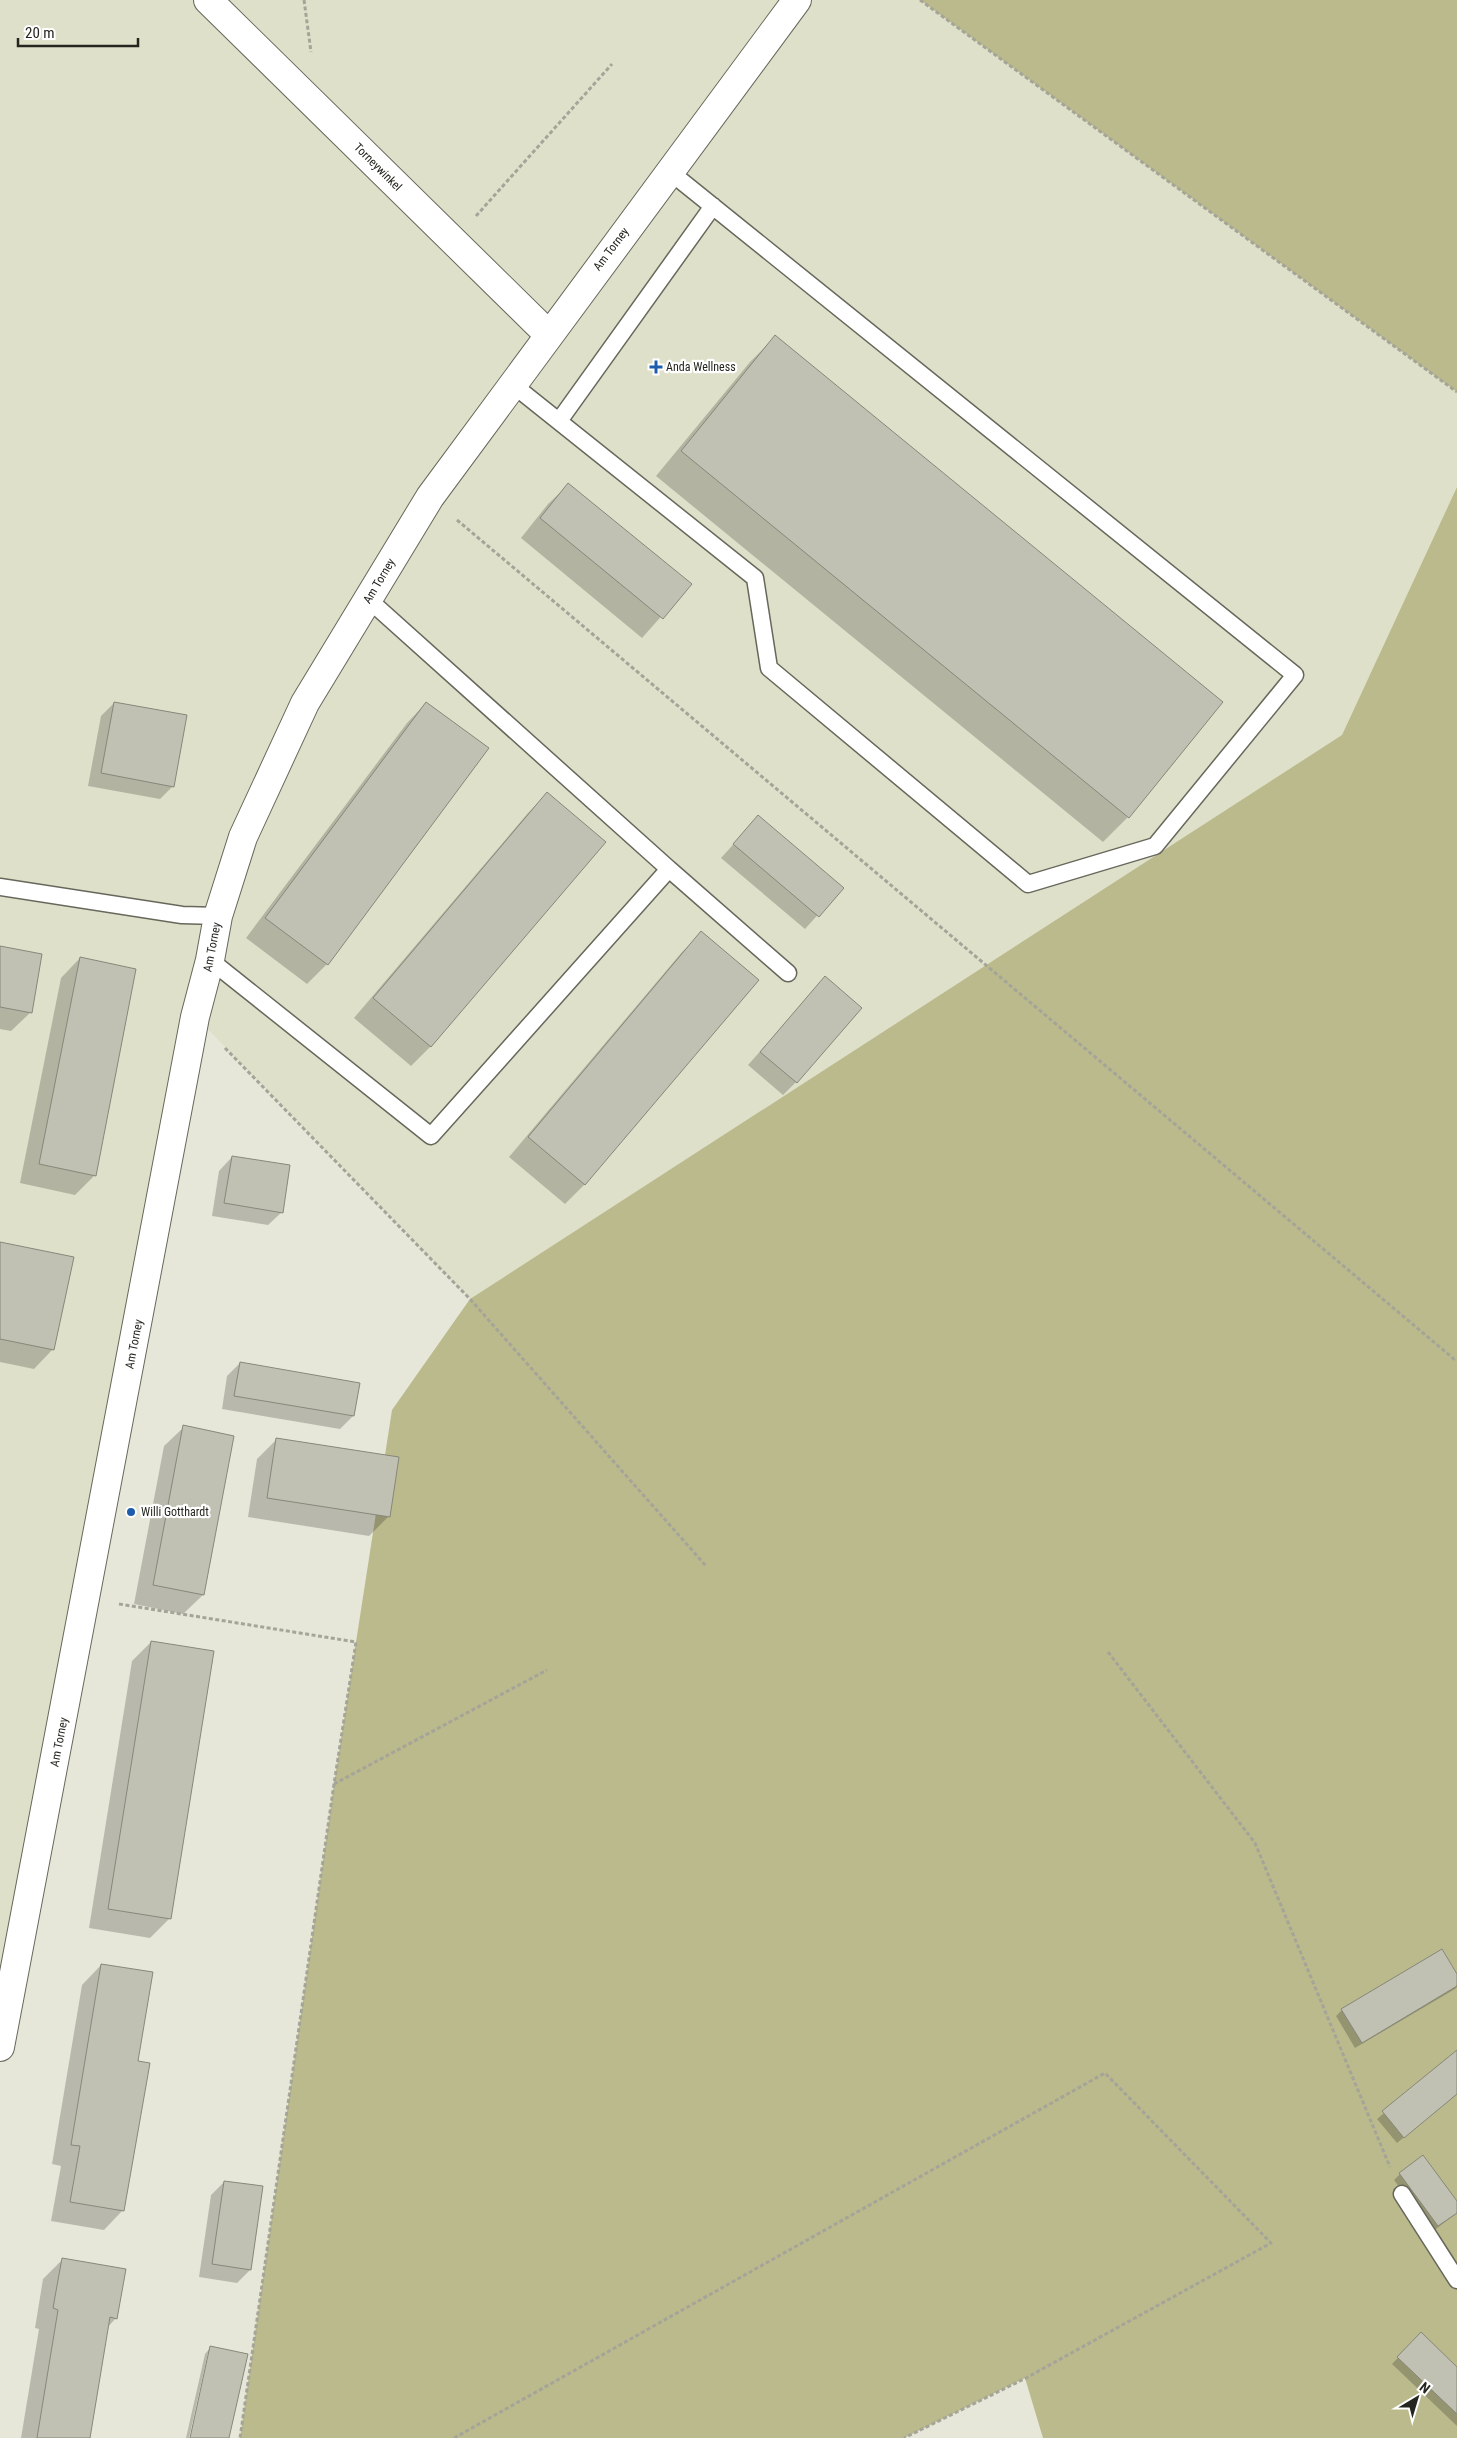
<svg xmlns="http://www.w3.org/2000/svg" width="1457" height="2438" font-family="'Roboto Condensed',sans-serif">
	<style>
		.built { fill: #dfe0ca }
		.green { fill: #bbba8c }
		.shadow { fill: #0003 }
		.building { fill: #c1c1b3; stroke: #87877a }
		.lines { fill: none; stroke-linecap: round; stroke-linejoin: round }
		.service-casing { stroke: #67675b; stroke-width: 19 }
		.minor-casing { stroke: #67675b; stroke-width: 30 }
		.tertiary-casing { stroke: #67675b; stroke-width: 30 }
		.path { stroke: #a4a498; stroke-width: 3; stroke-dasharray: 4 2.5; stroke-linecap: butt }
		.service { stroke: #fff; stroke-width: 16 }
		.minor { stroke: #fff; stroke-width: 28 }
		.tertiary { stroke: #fff; stroke-width: 28 }
		.poi-dot { fill: #1e5cad; stroke: #fff; stroke-width: 2 }
		.labels { text-anchor: middle; dominant-baseline: central; stroke-width: 4.5; stroke-linejoin: round; paint-order: stroke }
		.street-label { font-size: 12px; fill: #25251f; stroke: #fff }
		.poi-label { font-size: 12px; fill: #25251f; stroke: #fff; text-anchor: start }
	</style>
	<rect width="100%" height="100%" fill="#e7e7d9"/>
	<path class="built" d="M0 0H920L1457 392V487L1342 735 470 1299 196 1017 0 2047Z"/>
	<path class="green" d="M920 0H1457V392Z
		M1457 487V2438H1043L1025 2378 904 2438H240L334 1784 392 1410 470 1299 1342 735Z"/>
	<path class="shadow" d="M775 337 1128 817 1103 842 656 476 750 362Z
		M568 485 690 584 642 638 521 538 548 504Z
		M114 703 173 786 160 799 88 786 101 716Z
		M426 703 487 749 327 964 307 984 246 938 407 723Z
		M547 794 604 842 430 1047 411 1066 354 1018 528 813Z
		M758 817 842 888 805 929 721 858Z
		M702 933 585 1184 565 1204 509 1157 682 952Z
		M0 948 31 1012 11 1031 0 1029Z
		M80 958 95 1175 75 1195 20 1183 61 978Z
		M825 978 796 1082 783 1095 748 1065Z
		M232 1157 282 1212 268 1225 212 1216 219 1171Z
		M0 1243 53 1349 34 1369 0 1362Z
		M240 1363 358 1384 353 1416 340 1429 222 1409 227 1376Z
		M184 1427 203 1595 183 1614 134 1604 164 1446Z
		M277 1439 398 1458 388 1517 369 1536 248 1517 257 1459Z
		M151 1642 170 1918 150 1938 89 1928 132 1661Z
		M101 1965 137 2062 123 2210 104 2230 51 2221 61 2166 52 2164 82 1985Z
		M1457 1977V1987L1455 1989 1355 2048 1336 2016 1342 2010Z
		M1457 2052V2094L1397 2143 1377 2119Z
		M1400 2174 1457 2203V2213L1432 2232 1394 2180Z
		M224 2182 250 2270 237 2283 199 2277 211 2195Z
		M62 2260 116 2318 107 2328 89 2438H21L39 2329 35 2328 43 2279Z
		M1421 2334 1457 2369V2426L1392 2364Z
		M211 2347 228 2438H192L210 2353H208L189 2438H186L205 2354Z"/>
	<path class="building" d="M775 335 1223 702 1129 818 681 451Z
		M568 483 692 584 663 619 540 518Z
		M114 702 187 715 174 787 101 773Z
		M426 702 489 748 328 965 265 918Z
		M547 792 606 842 431 1047 373 998Z
		M758 815 844 888 819 917 733 844Z
		M701 931 759 980 585 1185 528 1137Z
		M0 946 42 954 32 1013 0 1007Z
		M80 957 136 969 96 1176 39 1164Z
		M825 976 862 1008 797 1083 760 1052Z
		M232 1156 290 1165 283 1213 224 1203Z
		M0 1242 74 1257 54 1350 0 1339Z
		M240 1362 360 1383 354 1416 234 1396Z
		M183 1425 234 1436 204 1595 153 1585Z
		M276 1438 399 1457 390 1517 267 1498Z
		M151 1641 214 1651 171 1919 108 1909Z
		M1442 1949 1457 1974V1986L1362 2043 1341 2009Z
		M101 1964 153 1972 138 2061 150 2063 124 2211 70 2202 80 2146 71 2145Z
		M1457 2050V2094L1404 2138 1382 2111Z
		M1423 2155 1457 2201V2213L1438 2226 1399 2173Z
		M224 2181 263 2186 251 2270 212 2264Z
		M62 2258 126 2269 117 2319 110 2317 90 2438H37L58 2310 53 2308Z
		M1421 2332 1457 2367V2414L1397 2357Z
		M210 2346 248 2354 229 2438H190Z"/>
	<g class="lines">
		<defs>
			<path id="service" d="M512 384 755 578 769 668 1028 884 1155 846 1295 675 669 171
				M559 421 713 206
				M669 869 788 973
				M0 887 182 915 218 916
				M210 960 431 1136 669 869 368 599
				M1402 2194 1457 2280"/>
			<path id="minor" d="M208 0 548 334"/>
			<path id="tertiary" d="M0 2047 195 1017 210 960 218 916 243 837 305 703 430 497 797 0"/>
		</defs>
		<use href="#service" class="service-casing"/>
		<use href="#minor" class="minor-casing"/>
		<use href="#tertiary" class="tertiary-casing"/>
		<path class="path" d="M304 0 311 52
			M920 0 1457 392
			M476 216 612 64
			M457 520 1454 1359 1457 1357
			M225 1048 470 1299 706 1566
			M119 1604 356 1642 334 1784 240 2438
			M1108 1652 1255 1843 1390 2167
			M334 1784 547 1670
			M454 2438 1105 2073 1271 2243 1026 2378 904 2438"/>
		<use href="#service" class="service"/>
		<use href="#minor" class="minor"/>
		<use href="#tertiary" class="tertiary"/>
	</g>
	<g class="poi-dot">
		<path d="M653.5 359.5h5v5h5v5h-5v5h-5v-5h-5v-5h5z"/>
		<circle cx="131" cy="1512" r="5"/>
	</g>
	<g class="labels">
		<g class="street-label">
			<text transform="translate(378 167) rotate(45)">Torneywinkel</text>
			<text transform="translate(611 249) rotate(-53)">Am Torney</text>
			<text transform="translate(379 581) rotate(-59)">Am Torney</text>
			<text transform="translate(212 947) rotate(-79)">Am Torney</text>
			<text transform="translate(134 1344) rotate(-79)">Am Torney</text>
			<text transform="translate(59 1742) rotate(-79)">Am Torney</text>
		</g>
		<g class="poi-label">
			<text x="666" y="367">Anda Wellness</text>
			<text x="141" y="1512">Willi Gotthardt</text>
		</g>
	</g>
	<g transform="translate(1417 2398) rotate(38)" stroke="#ffffff" stroke-width="4" paint-order="stroke">
	<path d="M0-4L9 19L0 12L-9 19Z" fill="#25251f"/>
	<text y="-8" font-size="14" font-weight="bold" text-anchor="middle" fill="#25251f">N</text>
	</g>
	<path d="M18 38v8h120v-8" fill="none" stroke="#25251f" stroke-width="2.5"/>
	<text x="25" y="38" font-size="15" fill="#25251f" stroke="#ffffff" stroke-width="4" paint-order="stroke">20 m</text>
</svg>
